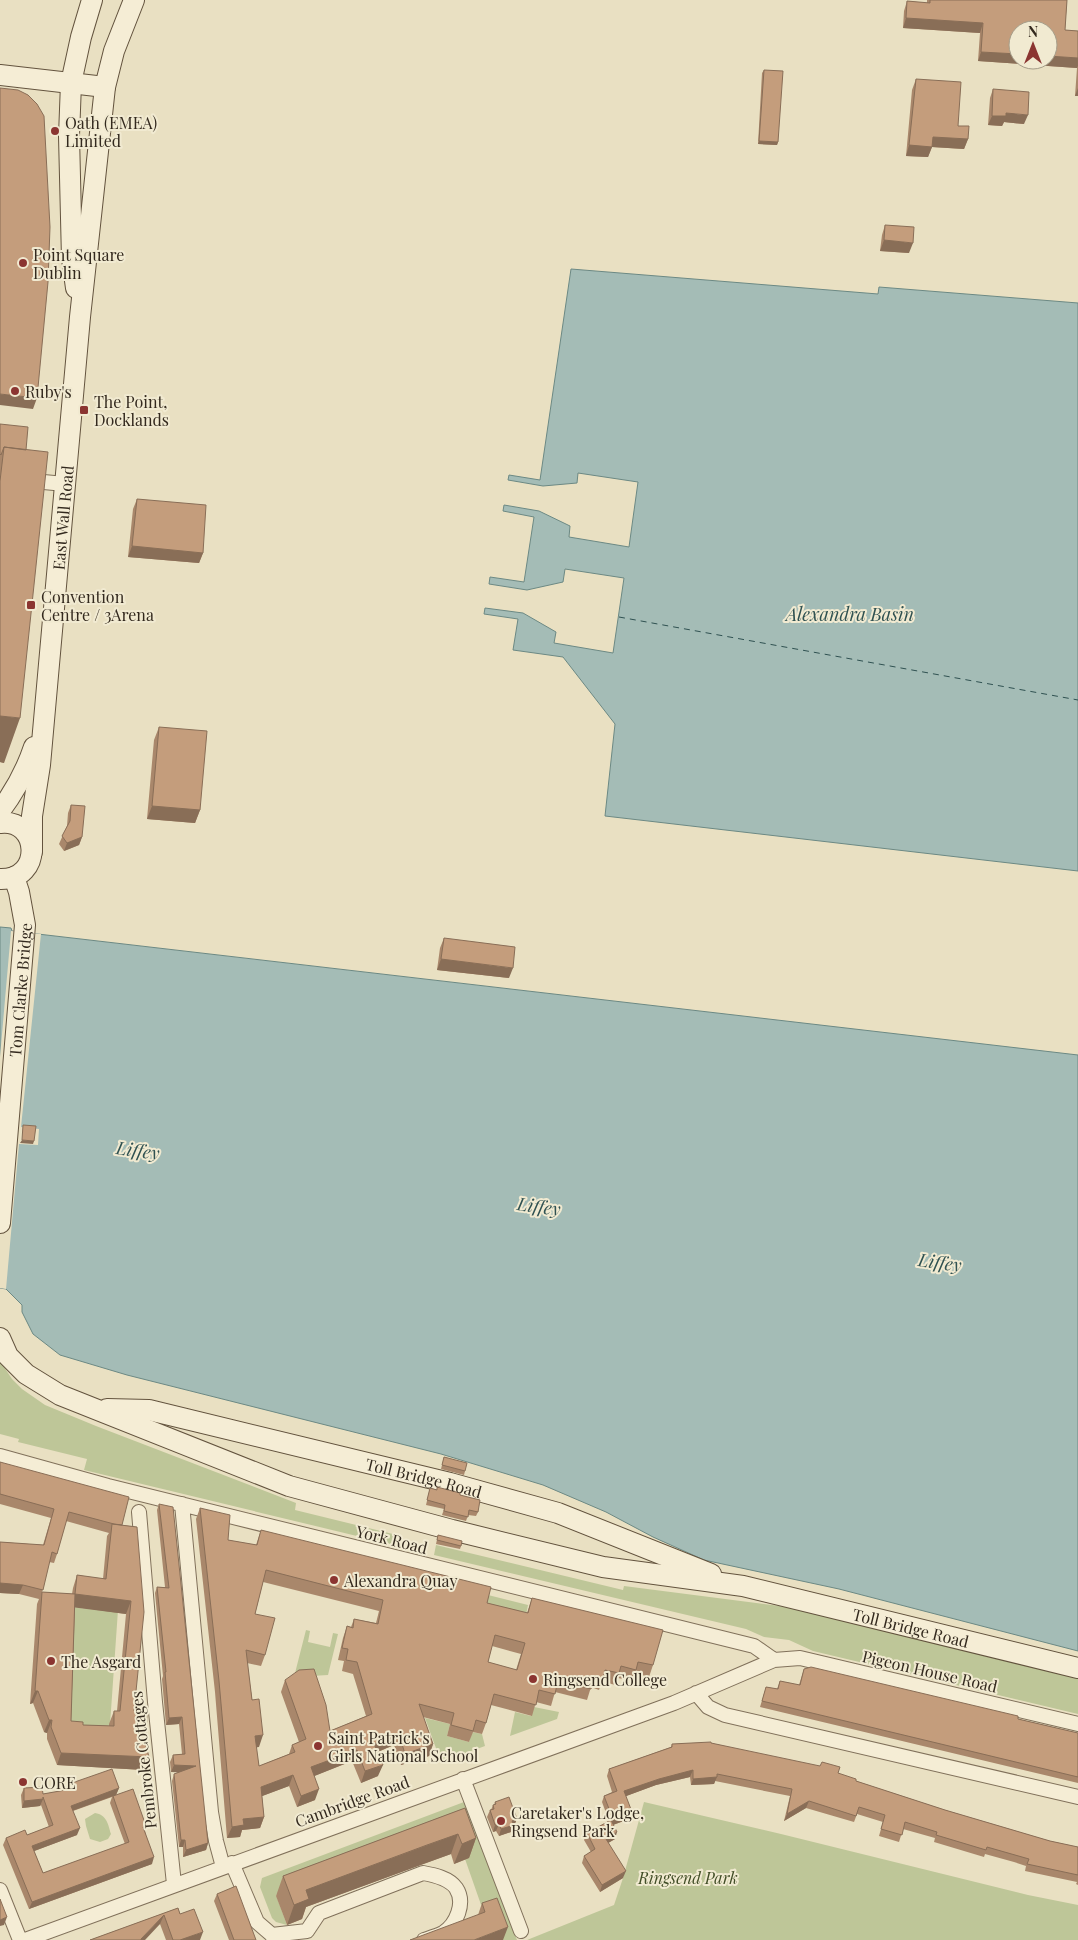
<svg xmlns="http://www.w3.org/2000/svg" width="1078" height="1940" font-family="'Playfair Display',serif">
	<style>
		.green { fill: #bec698 }
		.water { fill: #a4bcb6; stroke: #6c8984 }
		.pier { fill: #e9e0c2 }
		.lines { fill: none; stroke-linecap: round; stroke-linejoin: round }
		.ferry { stroke: #2f5151; stroke-width: 1; stroke-dasharray: 6 5; stroke-linecap: butt }
		.street-casing { stroke: #81715b; stroke-width: 16 }
		.secondary-casing { stroke: #63533e; stroke-width: 22 }
		.street { stroke: #f5edd5; stroke-width: 14 }
		.secondary { stroke: #f5edd5; stroke-width: 20 }
		.wall { fill: #a9876b; fill-rule: evenodd }
		.shaded-wall { fill: #896e57 }
		.building { fill: #c49d7c; stroke: #896e57; fill-rule: evenodd }
		.poi-dot { fill: #8b3531; stroke: #f1ead1; stroke-width: 2 }
		.labels { text-anchor: middle; dominant-baseline: central; stroke-width: 4; stroke-linejoin: round; paint-order: stroke }
		.poi-label { font-size: 16px; fill: #33291e; stroke: #f1ead1; text-anchor: start }
		.street-label { font-size: 16px; fill: #33291e; stroke: #f1ead1 }
		.park-label { font-size: 16px; font-style: italic; fill: #414d26; stroke: #f1ead1 }
		.water-label { font-size: 18px; font-style: italic; fill: #2f5151; stroke: #f1ead1 }
	</style>
	<rect width="100%" height="100%" fill="#e9e0c2"/>
	<path class="green" d="M0 1361 12 1379 22 1389 45 1405 96 1426 296 1503 295 1510 397 1535 394 1545 84 1470 87 1459 18 1442 19 1439 0 1434Z
		M436 1545 623 1590 624 1586 803 1609 1078 1675V1714L813 1651 789 1640 764 1637 746 1629 434 1555Z
		M488 1595 528 1605 524 1625 483 1614Z
		M71 1607 107 1611 118 1610 109 1739 67 1733Z
		M306 1630 310 1631 308 1642 330 1647 333 1633 338 1634 328 1675 294 1677Z
		M534 1707 559 1712 557 1719 510 1736 515 1712 531 1716Z
		M425 1718 450 1724 447 1736 469 1742 472 1732 482 1734 485 1746 441 1762Z
		M464 1802 517 1940H498L490 1918 486 1919 465 1859 469 1858 457 1828 276 1895 287 1925 276 1922 272 1918 260 1887 262 1878Z
		M644 1802 781 1834 1028 1895 1078 1905V1940H527L614 1905 623 1878Z
		M95 1813C107 1815 108 1824 111 1834L108 1839 100 1842 90 1839 86 1826 85 1819Z"/>
	<path class="water" d="M571 269 878 294 879 287 1078 303V871L605 816 615 724 563 657 513 650 518 619 484 614 485 608 523 613 556 632 554 643 613 653 624 578 565 569 563 582 527 590 489 584 490 577 524 582 534 517 503 511 504 505 539 511 570 526 569 537 629 547 638 482 578 473 577 483 543 486 508 480 509 475 540 480Z
		M0 927 11 928 12 931 1078 1055V1651L839 1589 704 1560 653 1537 606 1512 543 1485 441 1454 127 1375 60 1355 33 1334 22 1312V1305L6 1289 0 1288Z"/>
	<path class="pier" d="M11 931 41 934 21 1127 39 1129 38 1145 19 1144 6 1289 0 1288V1057Z"/>
	<g class="lines">
		<path class="ferry" d="M619 617 1078 700"/>
		<defs>
			<path id="street" d="M0 478 65 484
				M0 1456 108 1486 754 1646 774 1660
				M182 1504 211 1812 216 1841 223 1867
				M139 1512 155 1702 174 1884
				M696 1693 708 1707 725 1715 1078 1797
				M463 1779 521 1931
				M232 1863 257 1922 272 1935 274 1940
				M0 1890 20 1940
				M307 1931 319 1913 423 1873C434 1875 449 1878 456 1888 466 1903 456 1925 443 1933 437 1936 430 1938 424 1940
				M272 1935 307 1931
				M25 1940 674 1703 774 1660 800 1658 1078 1724"/>
			<g id="secondary">
				<path d="M0 75 105 87"/>
				<path d="M76 288 72 259 69 136 71 83 81 37 92 0"/>
				<path d="M0 811C15 791 26 771 34 747"/>
				<path d="M0 823C40 818 44 880 0 879"/>
				<path id="s1" d="M32 852V816L40 765 80 317 105 87 114 51 134 0"/>
				<path id="s2" d="M0 1223 25 925 19 892 14 877"/>
				<path id="s3" d="M0 1338 8 1356 26 1374 60 1395 289 1486 452 1530 603 1567 743 1586 1078 1668"/>
				<path id="s4" d="M107 1409 149 1410 450 1483 558 1513 711 1574"/>
			</g>
		</defs>
		<use href="#street" class="street-casing"/>
		<use href="#secondary" class="secondary-casing"/>
		<use href="#street" class="street"/>
		<use href="#secondary" class="secondary"/>
	</g>
	<path class="wall" d="M927 0H1067L1065 30 1078 31V96H1075L1077 68 978 61 980 33 903 28 904 11 907 1 927 3Z
		M764 70 778 142 777 145 758 144 762 73Z
		M916 79 958 126 968 139 964 149 932 147 928 157 906 156 912 90Z
		M993 89 1024 124 1004 122 1002 126 988 125 990 98Z
		M885 225 909 253 880 251 882 235Z
		M0 424 26 450 4 763 0 762Z
		M137 499 203 553 199 563 128 557 133 509Z
		M159 727 200 810 195 823 147 819 154 740Z
		M71 805 82 837 79 845 64 851 59 844 67 826 68 813Z
		M444 938 509 978 437 970 440 948Z
		M444 1457 465 1471 464 1475 441 1469Z
		M0 1462 122 1525 137 1527 134 1711 144 1770 57 1765 47 1739V1733L44 1732 33 1703 30 1704 37 1604 39 1599 19 1594 0 1593V1542L43 1545 51 1518 0 1504ZM66 1521 109 1533 107 1536 103 1579 77 1575 73 1588 72 1594 42 1592 49 1562 54 1563 57 1554ZM75 1607 126 1614 117 1711H114L109 1724V1726L83 1725 71 1721Z
		M430 1488 460 1495 478 1512 476 1516 468 1515 466 1521 442 1515 444 1509 426 1505Z
		M159 1504 208 1843 206 1850 183 1857V1847H179L172 1781 174 1774 178 1772H171L170 1762 173 1755 182 1754 179 1724 166 1725 162 1679 163 1676 155 1593 157 1587H165L157 1510Z
		M200 1508 228 1540 256 1545 261 1530 487 1603 527 1613 532 1598 653 1665 649 1677 635 1673 632 1681 618 1678 615 1685 602 1681 599 1690 591 1687 587 1700 555 1692 551 1706 536 1702 532 1716 491 1705 486 1723 482 1734 473 1732 469 1742 447 1736 450 1724 423 1717 433 1744 429 1756 401 1765 394 1745 378 1752V1776L361 1783 352 1761 314 1776 315 1800 297 1807 289 1786 262 1796 264 1817 260 1828 242 1830 240 1837 227 1838 215 1692 196 1519ZM263 1582 379 1611 376 1623 354 1619 351 1627 347 1626 343 1638 338 1660 344 1661 342 1671 353 1674 366 1716 330 1731 285 1680 281 1692 299 1742 292 1745 289 1754 259 1766 256 1747H259L247 1663 261 1666 265 1655 255 1614ZM492 1646 521 1654 516 1670 488 1662Z
		M438 1535 461 1546 460 1549 436 1544Z
		M804 1669 1078 1733V1783L760 1707 766 1687 777 1689 780 1681 799 1685Z
		M711 1743 838 1773 856 1781 945 1810 1050 1841 1078 1847V1885L1076 1884 1077 1882 1025 1871 1026 1866 1014 1862 985 1854 984 1857 934 1842 935 1838 903 1829 899 1842 879 1836 883 1822 857 1814 854 1822 806 1808 784 1821 790 1796 715 1781 714 1784 691 1785 690 1777 656 1785 626 1796 629 1819 613 1825 615 1839 608 1843 623 1878 600 1892 582 1863 584 1856 591 1852 584 1840 587 1833 609 1821 602 1802 604 1796 612 1792 607 1776 609 1769 671 1747 672 1744Z
		M69 1784 119 1788 116 1795 146 1826 145 1831 152 1864 29 1909 3 1845 6 1838 27 1835 49 1827 41 1805 40 1806 22 1808 21 1795 24 1788 43 1794 67 1790ZM112 1797 110 1803 125 1844 43 1873 34 1851 77 1835 73 1811Z
		M495 1802 517 1819 511 1832 499 1836 496 1831 493 1832 487 1817 490 1810H491L493 1805H494Z
		M465 1808 476 1838 469 1858 454 1864 451 1854 420 1865 306 1907 302 1919 287 1925 276 1896 283 1876Z
		M217 1894 256 1940H229L214 1901Z
		M482 1903 503 1940 478 1915Z
		M178 1908 180 1914 200 1940H166L160 1924 90 1940Z"/>
	<path class="shaded-wall" d="M906 18 983 23 980 33 903 28Z
		M981 52 1018 54V60H1048V56L1078 58V66L1077 68 978 61Z
		M1078 88V96H1075Z
		M1006 113 1028 115 1024 124 1004 122 1002 126 988 125 992 116Z
		M933 137 968 139 964 149 932 147 928 157 906 156 909 145Z
		M759 141 778 142 777 145 758 144Z
		M884 240 913 243 909 253 880 251Z
		M0 394 37 398 33 409 0 405Z
		M132 546 203 553 199 563 128 557Z
		M0 716 20 718 4 763 0 762Z
		M152 806 200 810 195 823 147 819Z
		M82 837 79 845 64 851 67 843Z
		M441 959 513 968 509 978 437 970Z
		M22 1140 34 1141 33 1144 20 1143Z
		M0 1583 23 1585 19 1594 0 1593Z
		M75 1594 131 1601 126 1614 71 1607Z
		M35 1691H38L33 1703 30 1704Z
		M182 1717 179 1724 166 1725 169 1718Z
		M49 1720H52L47 1733 44 1732Z
		M399 1734 394 1745 370 1755 374 1744Z
		M263 1735 259 1747 251 1748 255 1736Z
		M433 1744 429 1756 401 1765 405 1754Z
		M357 1750 352 1761 307 1779 311 1767Z
		M61 1753 149 1757 144 1770 57 1765Z
		M174 1765 196 1766 194 1773 171 1772Z
		M383 1765 378 1776 361 1783 365 1771Z
		M693 1770 690 1777 656 1785 621 1798 624 1791 659 1779Z
		M293 1775 289 1786 257 1798 261 1787Z
		M717 1777 714 1784 691 1785 693 1779Z
		M119 1788 116 1795 69 1812 71 1806Z
		M319 1789 315 1800 297 1807 301 1796Z
		M43 1799 40 1806 22 1808 24 1801Z
		M809 1801 806 1808 784 1821 787 1814Z
		M632 1812 629 1819 610 1826 613 1819Z
		M264 1817 260 1828 242 1830 240 1837 227 1838 232 1827 243 1819Z
		M517 1819 511 1832 499 1836 501 1829 512 1821Z
		M499 1824 496 1831 493 1832 495 1825Z
		M80 1828 77 1835 29 1853 32 1846Z
		M617 1832 615 1839 603 1846 606 1839Z
		M458 1834 451 1854 306 1907 302 1919 287 1925 294 1905 306 1890Z
		M476 1838 469 1858 454 1864 462 1844Z
		M181 1840H185L183 1847H179Z
		M208 1843 206 1850 183 1857 186 1850Z
		M154 1857 152 1864 29 1909 32 1902Z
		M626 1871 623 1878 600 1892 602 1885Z
		M164 1915 160 1924 145 1940H140Z
		M7 1917 4 1925 0 1926V1920Z
		M508 1927 503 1940H474Z
		M203 1932 200 1940H180Z"/>
	<path class="building" d="M930 0H1067L1065 30 1078 31V58L1048 56V30H1018V54L981 52 983 23 906 18 907 1 930 3Z
		M764 70 783 71 778 142 759 141Z
		M916 79 961 82 958 126H969L968 139 933 137 932 147 909 145Z
		M0 88 18 90 28 95 37 104 44 116 50 227 48 282 37 398 0 394Z
		M993 89 1029 92 1028 115 1006 113V116H992Z
		M885 225 914 227 913 243 884 240Z
		M0 424 28 427 26 450 4 447 1 455 0 454Z
		M4 447 48 452 20 718 0 716V481Z
		M137 499 206 505 203 553 132 546Z
		M159 727 207 731 200 810 152 806Z
		M71 805 85 806 82 837 67 843 62 836 70 821Z
		M444 938 515 947 513 968 441 959Z
		M23 1125 36 1126 34 1141 22 1140Z
		M444 1457 467 1463 465 1471 442 1465Z
		M0 1462 129 1497 122 1525 114 1524 69 1512 57 1554 52 1552 43 1590 23 1585 0 1583V1542L44 1545 54 1509 0 1494Z
		M437 1487 460 1493V1495L480 1500 478 1512 469 1510 468 1517 444 1511 445 1505 427 1500 430 1488 437 1490Z
		M159 1504 173 1507 208 1843 186 1850 185 1840H181L174 1774 196 1766 174 1765 173 1755 185 1754 182 1717 169 1718 165 1672H166L157 1587 169 1588Z
		M200 1508 230 1515 228 1540 257 1545 261 1530 491 1587 487 1603 528 1613 532 1598 663 1630 653 1665 638 1662 636 1670 621 1666 619 1673 605 1670 603 1678 594 1676 591 1689 558 1680 555 1694 539 1690 536 1705 494 1694 486 1723 476 1720 473 1731 451 1725 454 1713 419 1704 433 1744 405 1754 399 1734 374 1744 383 1765 365 1771 357 1750 311 1767 319 1789 301 1796 293 1775 261 1787 264 1817 243 1819 244 1825 232 1827 219 1681ZM266 1570 383 1600 378 1624 354 1619 353 1628 347 1626 342 1648 348 1649 346 1660 357 1662 372 1714 330 1731 326 1705 314 1669 299 1670 285 1680 306 1739 292 1745 295 1752 259 1766 255 1736 263 1735 259 1699 252 1700 246 1650 265 1655 275 1618 255 1614ZM495 1635 525 1643 517 1670 488 1662Z
		M112 1524 137 1527 144 1612 134 1711 147 1712 146 1746 149 1757 61 1753 51 1727 52 1720H49L38 1691H35L42 1592 75 1594 77 1575 106 1579ZM75 1594 131 1601 120 1711H114V1726L83 1725V1722L71 1721Z
		M438 1535 462 1541 461 1546 437 1540Z
		M811 1667 1018 1716V1719L1078 1733V1777L762 1701 766 1687 778 1689 780 1681 800 1685 804 1669Z
		M711 1742V1743L820 1766 822 1762 840 1767 838 1773 856 1779V1781L945 1810 1050 1841 1078 1847V1875L1027 1864 1029 1859 987 1847 986 1850 936 1835 937 1832 905 1822 902 1835 881 1829 885 1815 859 1807 856 1816 809 1801 787 1814 792 1789 717 1774V1777L693 1779V1770L659 1779 624 1791 632 1812 613 1819 604 1796 617 1791 609 1769 672 1747V1744Z
		M112 1769 119 1788 71 1806 80 1828 32 1846 43 1873 129 1842 113 1796 133 1789 146 1826 143 1827 154 1857 32 1902 6 1838 25 1830 27 1835 53 1825 43 1797V1799L24 1801V1788L42 1787 43 1794 71 1789 69 1784Z
		M509 1797 517 1819 512 1821 514 1825 501 1829 499 1824 495 1825 490 1810 494 1809 493 1805 496 1804 495 1802Z
		M465 1808 476 1838 462 1844 458 1834 427 1845 306 1890 309 1899 294 1905 283 1876Z
		M611 1820 617 1832 606 1839 626 1871 602 1885 584 1856 595 1849 587 1833Z
		M236 1886 256 1940H234L217 1894Z
		M497 1898 508 1927 474 1940H410L485 1912 482 1903Z
		M0 1899 7 1917 0 1920Z
		M178 1908 180 1914 194 1909 203 1932 180 1940H173L164 1915 141 1939V1940H90Z"/>
	<g class="poi-dot">
		<circle cx="55" cy="131" r="5"/>
		<circle cx="23" cy="263" r="5"/>
		<circle cx="15" cy="391" r="5"/>
		<rect x="79" y="405" width="10" height="10" rx="2.5"/>
		<rect x="26" y="600" width="10" height="10" rx="2.5"/>
		<circle cx="334" cy="1580" r="5"/>
		<circle cx="51" cy="1661" r="5"/>
		<circle cx="533" cy="1679" r="5"/>
		<circle cx="318" cy="1746" r="5"/>
		<circle cx="23" cy="1782" r="5"/>
		<circle cx="501" cy="1821" r="5"/>
	</g>
	<g class="labels">
		<g class="poi-label">
			<text x="65" y="122">Oath (EMEA)<tspan x="65" dy="18">Limited</tspan></text>
			<text x="33" y="254">Point Square<tspan x="33" dy="18">Dublin</tspan></text>
			<text x="25" y="391">Ruby's</text>
			<text x="94" y="401">The Point,<tspan x="94" dy="18">Docklands</tspan></text>
			<text x="41" y="596">Convention<tspan x="41" dy="18">Centre / 3Arena</tspan></text>
			<text x="344" y="1580">Alexandra Quay</text>
			<text x="61" y="1661">The Asgard</text>
			<text x="543" y="1679">Ringsend College</text>
			<text x="328" y="1737">Saint Patrick's<tspan x="328" dy="18">Girls National School</tspan></text>
			<text x="33" y="1782">CORE</text>
			<text x="511" y="1812">Caretaker's Lodge,<tspan x="511" dy="18">Ringsend Park</tspan></text>
		</g>
		<g class="street-label">
			<text stroke="none"><textPath href="#s1" startOffset="336">East Wall Road</textPath></text>
			<text stroke="none"><textPath href="#s2" startOffset="234">Tom Clarke Bridge</textPath></text>
			<text stroke="none"><textPath href="#s4" startOffset="325">Toll Bridge Road</textPath></text>
			<text transform="translate(392 1539) rotate(14)">York Road</text>
			<text stroke="none"><textPath href="#s3" startOffset="970">Toll Bridge Road</textPath></text>
			<text transform="translate(930 1671) rotate(13)">Pigeon House Road</text>
			<text transform="translate(143 1760) rotate(-96)">Pembroke Cottages</text>
			<text transform="translate(352 1801) rotate(-20)">Cambridge Road</text>
		</g>
		<g class="park-label">
			<text x="688" y="1877">Ringsend Park</text>
		</g>
		<g class="water-label">
			<text x="850" y="614">Alexandra Basin</text>
			<text transform="translate(138 1150) rotate(8)">Liffey</text>
			<text transform="translate(539 1206) rotate(8)">Liffey</text>
			<text transform="translate(940 1262) rotate(8)">Liffey</text>
		</g>
	</g>
	<g transform="translate(1033 45)"><circle r="24" fill="#f1ead1" stroke="#a59d89"/>
	<path d="M0-4L9 19L0 12L-9 19Z" fill="#8b3531"/>
	<text y="-8" font-size="14" font-weight="bold" text-anchor="middle" fill="#33291e">N</text>
	</g>
</svg>
